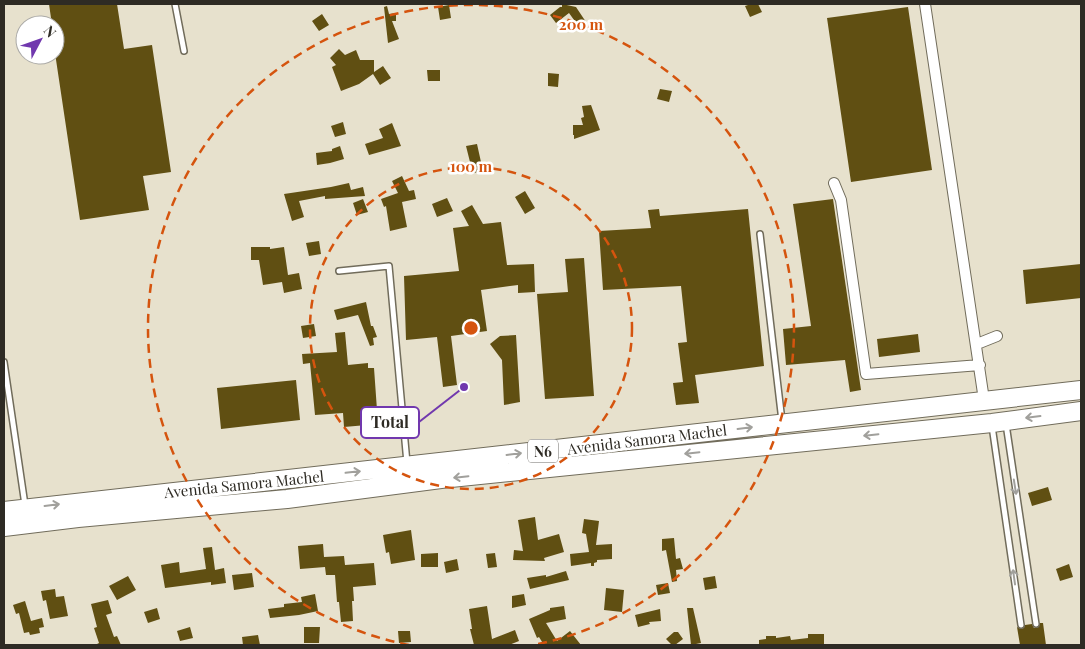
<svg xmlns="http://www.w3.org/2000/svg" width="1085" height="649" font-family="'Playfair Display',serif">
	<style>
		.building { fill: #604f12 }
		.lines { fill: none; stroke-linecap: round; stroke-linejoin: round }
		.lane-casing { stroke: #716c5b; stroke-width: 8 }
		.street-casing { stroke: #716c5b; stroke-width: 12 }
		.highway-casing { stroke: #716c5b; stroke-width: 20 }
		.lane { stroke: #fff; stroke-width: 5 }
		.street { stroke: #fff; stroke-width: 10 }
		.highway { stroke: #fff; stroke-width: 18 }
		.oneway { stroke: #a1a09c }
		.ring { fill: none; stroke: #d5540e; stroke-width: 2.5; stroke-dasharray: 9 6 }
		.labels { text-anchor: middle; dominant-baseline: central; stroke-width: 5; stroke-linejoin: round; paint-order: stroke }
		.shield { fill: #fff; stroke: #6d6b66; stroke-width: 1 }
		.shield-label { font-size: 14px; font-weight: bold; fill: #2e2b24 }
		.street-label { font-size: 15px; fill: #2e2b24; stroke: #fff }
		.centre { fill: #d5540e; stroke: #fff; stroke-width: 2.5 }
		.ring-label { font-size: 15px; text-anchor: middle; font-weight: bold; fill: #d5540e; stroke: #fff; stroke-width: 5; stroke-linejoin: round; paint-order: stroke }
		.leader { fill: none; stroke: #7138ae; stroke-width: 2 }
		.callout-dot { fill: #7138ae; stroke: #fff; stroke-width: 2 }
		.callout { fill: #fff; stroke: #7138ae; stroke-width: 2 }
		.callout-label { font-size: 16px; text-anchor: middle; font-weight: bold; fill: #2e2b24 }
	</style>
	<rect width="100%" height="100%" fill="#e7e1cd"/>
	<path class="building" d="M49 4H117L124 49 152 45 171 172 143 176 149 210 80 220 55 53V25H52Z
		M562 4 576 7 586 22 579 27 569 13 556 23 550 15 560 7H562Z
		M751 4H758L762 12 750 17 745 6Z
		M449 5 451 18 440 20 438 7Z
		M387 6 389 14 396 13V21H392L399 39 388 43 384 7Z
		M908 7 932 170 851 182 827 18Z
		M322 14 329 25 319 31 312 21Z
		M339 49 345 55 356 50 360 60H374V72L383 66 391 78 380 85 373 74 359 84 341 91 332 67 336 65 330 58Z
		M427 70H440V81H428Z
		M548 73 559 74 558 87 548 86Z
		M660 89 672 91 669 102 657 99Z
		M591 105 600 130 574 139V135H573V125H583L581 118 584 117 582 106Z
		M343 122 346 134 335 137 331 126Z
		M392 123 401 146 369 155 365 144 383 138 379 129Z
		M477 144 483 171 469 174 467 163 470 162 466 146Z
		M340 146 344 159 330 163 317 165 316 153 332 151V149Z
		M402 176 409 191 414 190 416 199 402 202 407 227 390 231 386 206 384 207 381 199 398 193 392 181Z
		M349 183 351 190 363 187 365 196 325 199V196L299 201 304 217 292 221 284 194 331 187Z
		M525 191 535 208 525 214 515 197Z
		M447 198 453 211 437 217 432 204Z
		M363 199 368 212 357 215 353 203Z
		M833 199 861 390 850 392 845 360 786 365 783 329 811 326 793 204Z
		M472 205 483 224 501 222 507 265 534 264 535 292 518 293V285L481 290 487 331 451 336 457 385 443 387 437 337 406 340 404 276 459 271 453 228 469 226 461 211Z
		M659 209 660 216 748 209 764 366 695 375 699 403 676 405 673 383 683 382 678 343 687 342 681 286 603 290 599 231 651 228 648 210Z
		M319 241 321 254 309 256 306 243Z
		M251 247H270V249L284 247 288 275 299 273 302 289 284 293 282 282 263 285 259 260H251Z
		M584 258 594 396 545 399 537 294 568 292 565 259Z
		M1081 264V298L1026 304 1023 270Z
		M366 302 371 326H373L377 337 373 338 374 345 370 346 358 315 337 320 334 310Z
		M314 324 316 336 303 338 301 326Z
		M345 332 348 365 368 363V368H374L378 424 344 427 343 413 315 415 310 363 303 364 302 354 337 352 335 333Z
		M918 334 920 352 879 357 877 339Z
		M516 335 520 402 504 405 502 360 490 344 500 336Z
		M296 380 300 420 221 429 217 388Z
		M1048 487 1052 500 1032 506 1028 493Z
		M535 517 538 540 559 534 564 552 544 558 545 561 513 560 514 550 523 551 518 520Z
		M584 519 599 521 596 545 612 544V559L597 560V562L594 563V566H591V563L571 566 570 554 589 552 586 534 582 533Z
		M411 530 415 560 391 564 389 552 386 553 383 535Z
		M674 538 676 559 680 558 683 569 676 570 677 581 672 582 666 550 662 551V539Z
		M323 544 324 557 344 556 345 565 374 563 376 585 353 587 354 601H352L353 621 341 622 339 602H337L335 575H326L325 567 300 569 298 546Z
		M212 547 215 570 224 568 226 583 211 585V582L165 588 161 565 179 562 180 573 206 569 203 548Z
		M438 553V567H421V554Z
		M495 553 497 567 488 568 486 554Z
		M457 559 459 570 446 573 444 562Z
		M1069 564 1073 577 1060 581 1056 569Z
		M566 571 569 580 530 589 527 578 546 575V577Z
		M252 573 254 587 234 590 232 575Z
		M128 576 136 590 117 600 109 586Z
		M715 576 717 588 705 590 703 578Z
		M668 583 670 593 658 595 656 585Z
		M606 588 624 590 622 612 604 610Z
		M55 589 56 597 64 596 68 616 50 619 46 600 43 601 41 591Z
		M315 594 318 611 299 615 270 618 268 609 284 607V604L302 602 301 597Z
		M524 594 526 605 512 608V596Z
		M108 600 112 613 106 615 114 637 117 636 121 645H95L99 643 94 628 97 627 91 604Z
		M25 601 31 621 42 618 44 627 39 628 40 633 30 635 29 632 24 633 19 613 16 614 13 605Z
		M487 606 492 639 515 630 519 641 509 645H474L470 629H472L469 609Z
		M564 606 566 619 546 623 557 641 570 631 581 645H544L539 637 537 638 529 619 550 610V608Z
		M157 608 160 619 148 623 144 612Z
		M687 608H693L701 643 691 645Z
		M660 609 661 621 649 622 650 624 638 627 635 615Z
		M1040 623H1043L1046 645H1020L1017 627 1022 629 1025 625 1032 624 1034 628H1037Z
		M190 627 193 638 180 641 177 631Z
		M304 627H320L319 643H304Z
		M398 631H410L411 642 399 643Z
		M674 632H678L683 639 675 645H672L666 639Z
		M808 634H824V645H759V640L766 639V636H776V638L790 636 791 640 808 638Z
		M258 635 260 645H243L242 637Z"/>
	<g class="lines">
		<defs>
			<path id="lane" d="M175 4 184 51
				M760 234 782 421
				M339 271 389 266 407 463
				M4 362 25 505
				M1006 424 1036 624
				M992 426 1021 625"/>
			<path id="street" d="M925 4 984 400
				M834 183 841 200 866 374 980 365
				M977 344 997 336"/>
			<path id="highway" d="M4 511 1081 390
				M4 527 78 518 287 499 441 479 992 423 1081 411"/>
		</defs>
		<use href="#lane" class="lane-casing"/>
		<use href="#street" class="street-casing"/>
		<use href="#highway" class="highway-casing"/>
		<use href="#lane" class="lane"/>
		<use href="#street" class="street"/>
		<use href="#highway" class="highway"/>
	</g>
	<defs><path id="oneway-shaft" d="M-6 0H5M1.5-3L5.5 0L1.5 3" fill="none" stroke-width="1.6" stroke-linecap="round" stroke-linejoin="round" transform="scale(1.25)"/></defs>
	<g class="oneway">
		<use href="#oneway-shaft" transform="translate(1033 417) rotate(173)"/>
		<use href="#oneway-shaft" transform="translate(745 428) rotate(-7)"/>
		<use href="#oneway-shaft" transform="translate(871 435) rotate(174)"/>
		<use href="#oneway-shaft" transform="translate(692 453) rotate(174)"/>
		<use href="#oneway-shaft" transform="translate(514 454) rotate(-7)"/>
		<use href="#oneway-shaft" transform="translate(353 472) rotate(-6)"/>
		<use href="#oneway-shaft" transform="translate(461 477) rotate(174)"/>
		<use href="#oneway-shaft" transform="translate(1015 487) rotate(81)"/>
		<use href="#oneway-shaft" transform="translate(52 505) rotate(-7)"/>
		<use href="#oneway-shaft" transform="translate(1014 577) rotate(-98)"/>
	</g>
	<g class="ring">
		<circle cx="471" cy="328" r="161"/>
		<path d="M409 645A323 323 0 1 1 533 645"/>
	</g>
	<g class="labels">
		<rect class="shield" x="528" y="439.5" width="30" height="23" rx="4"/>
		<g class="shield-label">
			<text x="543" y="451">N6</text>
		</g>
		<g class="street-label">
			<text transform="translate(647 439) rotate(-7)">Avenida Samora Machel</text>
			<text transform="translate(244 484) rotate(-6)">Avenida Samora Machel</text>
		</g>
	</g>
	<circle cx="471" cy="328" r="8" class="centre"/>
	<g class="ring-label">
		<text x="581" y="30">200 m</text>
		<text x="471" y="172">100 m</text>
	</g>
	<path class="leader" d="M464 387L419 422"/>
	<circle class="callout-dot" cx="464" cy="387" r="5"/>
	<rect class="callout" x="361" y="407" width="58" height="31" rx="5"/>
	<g class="callout-label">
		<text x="390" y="428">Total</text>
	</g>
	<rect width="1085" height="649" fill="none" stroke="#2e2b24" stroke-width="10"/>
	<g transform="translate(40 40) rotate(49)"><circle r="24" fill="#ffffff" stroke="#abaaa7"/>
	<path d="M0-4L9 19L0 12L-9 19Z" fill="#7138ae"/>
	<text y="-8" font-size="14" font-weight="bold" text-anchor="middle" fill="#2e2b24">N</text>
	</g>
</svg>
